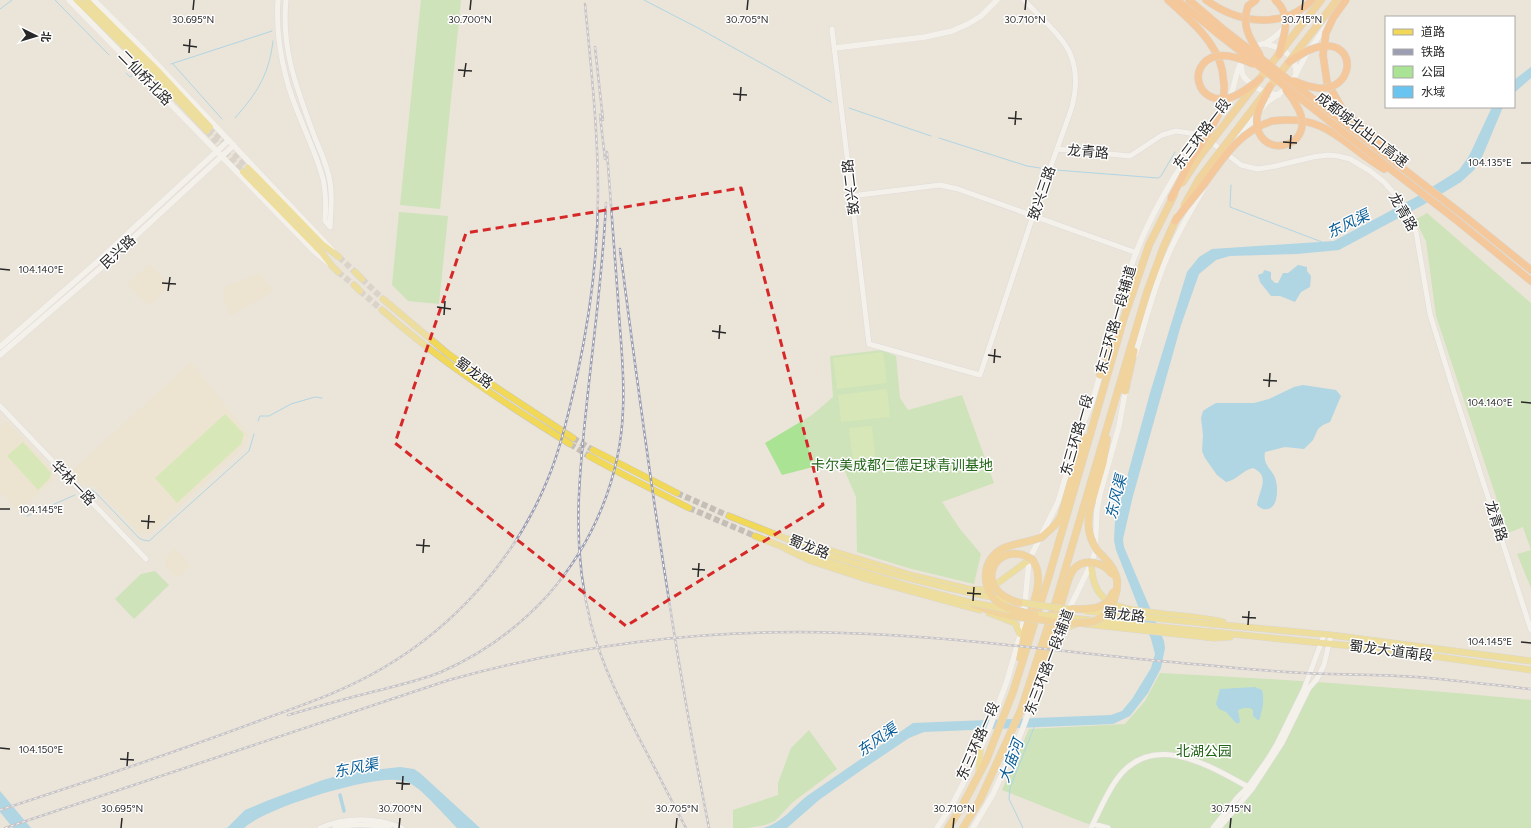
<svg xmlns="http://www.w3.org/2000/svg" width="1531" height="828" font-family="Figtree,'Noto Sans SC',sans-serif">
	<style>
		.education { fill: #ede4c8 }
		.green { fill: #aae394 }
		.pitch { fill: #beeb8f }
		.water { fill: #69c4f0 }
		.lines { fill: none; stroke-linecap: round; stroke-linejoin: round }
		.stream { stroke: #69c4f0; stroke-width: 1 }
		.canal { stroke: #69c4f0; stroke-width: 3.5 }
		.primary-tunnel { stroke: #c4beb6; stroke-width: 6; stroke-dasharray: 6 3; stroke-linecap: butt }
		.tertiary-casing { stroke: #cfd1e2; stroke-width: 6 }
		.secondary-casing { stroke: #cfd1e2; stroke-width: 6 }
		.primary-casing { stroke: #c7c7c7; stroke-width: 7 }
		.trunk-casing { stroke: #c7c7c7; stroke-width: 8 }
		.motorway-casing { stroke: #c7c7c7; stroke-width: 8 }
		.tertiary { stroke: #fff; stroke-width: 5 }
		.secondary { stroke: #fff; stroke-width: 5.5 }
		.primary { stroke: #f2d857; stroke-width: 6 }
		.trunk { stroke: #f8c054; stroke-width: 7 }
		.motorway { stroke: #ffa750; stroke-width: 7 }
		.rail-casing { stroke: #9c9eb3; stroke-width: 2.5 }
		.rail { stroke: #fff; stroke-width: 1; stroke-dasharray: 3; stroke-linecap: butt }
		.primary-bridge-casing { stroke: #c7c7c7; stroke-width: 7; stroke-linecap: butt }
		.trunk-bridge-casing { stroke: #c7c7c7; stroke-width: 8; stroke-linecap: butt }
		.motorway-bridge-casing { stroke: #c7c7c7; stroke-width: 8; stroke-linecap: butt }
		.primary-bridge { stroke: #f2d857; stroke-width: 6 }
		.trunk-bridge { stroke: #f8c054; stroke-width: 7 }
		.motorway-bridge { stroke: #ffa750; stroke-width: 7 }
		.marked { fill: none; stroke: #d62828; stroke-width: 3; stroke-dasharray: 8 5; stroke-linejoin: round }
		.ticks { fill: none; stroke: #282828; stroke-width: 1.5 }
		.labels { text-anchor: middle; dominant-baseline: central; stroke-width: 3; stroke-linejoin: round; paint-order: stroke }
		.street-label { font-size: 14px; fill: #282828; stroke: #fff }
		.park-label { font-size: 14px; fill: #236518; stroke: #fff }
		.water-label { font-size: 15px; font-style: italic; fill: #0b5f99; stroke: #fff }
		.ticks-label { font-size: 10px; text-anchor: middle; fill: #282828; stroke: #fff; stroke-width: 3; stroke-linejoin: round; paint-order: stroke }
	</style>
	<rect width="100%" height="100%" fill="#ebe4d9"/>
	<path class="education" d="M149 264 171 285 149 306 128 285Z
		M260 273 274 291 230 316 223 299 226 286Z
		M191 362 249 435 245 446 150 534 139 533 94 486 83 485 73 476 74 469Z
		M6 421 54 472V479L19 512 0 492V427Z
		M175 548 191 566 176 579 165 565V557Z"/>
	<path class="green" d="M421 0H461L440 209 400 205Z
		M399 212 448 216 439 304 408 301 392 285Z
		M1427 213 1531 303V588L1517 554 1531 550 1523 527 1508 533 1436 316 1426 241 1415 220Z
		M882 350 896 356 900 398 908 410 962 395 994 483 942 502 960 529 981 554 974 584 908 568 857 552 856 497 840 460 782 475 765 443 812 415 833 397 830 356Z
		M155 571 169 585 134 619 115 599 141 574Z
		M1160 673C1284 679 1408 688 1531 700V828H1111L1085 823 1002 790 1029 729 1125 724 1145 701Z
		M809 730 837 769 793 802 775 821 765 825 747 828H733V810L778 795V783L791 748Z"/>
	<path class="pitch" d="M883 352 887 383 837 389 833 358Z
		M887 389 890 417 841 422 838 395Z
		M225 414 244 434 241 444 177 503 155 478Z
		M872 426 876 466 854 469 849 428Z
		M23 442 51 473 50 478 38 490 7 456Z"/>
	<path class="water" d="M1531 67V78L1514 93V80Z
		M1492 107H1503L1480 162 1474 170 1461 182 1423 205 1339 250 1297 254 1230 256 1216 260 1199 274 1181 325 1133 496 1123 539 1124 547 1164 641 1165 648 1161 668 1148 693 1130 716 1113 724 924 732 909 738 863 769 819 800 787 828H763C782 823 792 808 807 796L913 723 1111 715 1122 711 1132 699 1151 668 1155 654 1151 639 1116 550 1114 540 1115 521 1150 393 1187 272 1199 257 1212 249 1334 241 1416 197 1459 170 1469 156Z
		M1298 265 1307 267V271L1311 276 1310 287 1301 292 1295 302 1280 296H1271L1260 282 1258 275 1263 273 1264 270 1271 272V279L1275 283H1278L1283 273H1288Z
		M1303 385 1336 390 1341 396 1330 422 1323 425 1318 429 1313 440 1304 449 1285 447 1265 452C1262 466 1274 470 1276 481 1278 489 1278 507 1268 509 1263 510 1260 508 1257 505 1259 490 1271 476 1253 468 1241 471 1239 479 1226 482L1217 475 1205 458 1202 451 1203 435 1201 418 1203 411 1209 407 1216 403H1254L1269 399 1294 387Z
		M1255 687 1262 690C1265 701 1262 710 1259 721L1253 716V710L1250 708H1244L1238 710 1240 722 1237 724 1226 712 1219 709 1216 704 1220 689Z
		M400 767 414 769 420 773 480 828H457C446 817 423 790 411 784 407 782 401 780 396 780 367 777 265 808 244 828H227L245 810 269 800 323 780 347 773Z
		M0 791 31 828H13L0 812Z"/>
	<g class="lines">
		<path class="stream" d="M55 0 109 55
			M644 0 700 29 831 102
			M0 9 12 0
			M171 64 272 31
			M173 64 222 119
			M126 73 130 77 132 76
			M849 108 931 136
			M235 118C257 93 269 75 273 41
			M939 138 1027 166 1046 169
			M1056 170 1158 178 1161 176 1175 152
			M1231 185 1230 207 1322 242
			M258 421 260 416H269L291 404 315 397 322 398
			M88 490H92L97 494 139 538 143 540 149 541 249 451 254 434
			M27 516 75 495
			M1023 828 1009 799 1010 788 1035 725"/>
		<path class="canal" d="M340 795 344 811"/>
		<path class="primary-tunnel" d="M210 127 248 168
			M207 131 243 172
			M339 257 355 272
			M338 272 354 285
			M362 279 383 299
			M360 291 382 310
			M573 438 593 450
			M570 444 589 456
			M677 493 729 516
			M689 508 755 536"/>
		<defs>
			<path id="tertiary" d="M278 0C276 27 280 55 287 81 296 115 314 145 323 179 326 193 326 207 325 221L330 227
				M286 0C281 52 298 91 315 138 320 150 325 161 328 173 333 190 331 209 330 227
				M832 29 869 344 980 375 1033 216 1071 110C1076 93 1078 74 1071 56 1066 39 1037 14 1024 0
				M1057 149 1130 156 1162 135 1176 131 1202 135 1241 165 1249 167 1258 169 1276 166 1313 157 1328 155 1338 156 1350 159 1370 171 1384 182 1399 199 1416 232 1430 314 1454 392 1531 630
				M851 196 940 185 958 189 1137 253
				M0 406 146 559
				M1093 824 1108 828
				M320 828C346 817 375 817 402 828
				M335 828C353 823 371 824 389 828
				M1091 828C1099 812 1106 794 1117 779 1153 730 1210 766 1250 788
				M1213 828 1237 798 1248 787 1268 759 1277 744 1304 689 1324 635
				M1219 828 1252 789 1282 743 1309 688 1317 679 1324 665 1331 635"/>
			<path id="secondary" d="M69 0 315 252 328 263
				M94 0 138 44 332 250
				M1265 44C1281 47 1296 55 1296 73
				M835 48 925 37 952 31 968 24 981 16 997 0
				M1252 48C1256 44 1261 45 1266 43 1279 36 1289 22 1299 12
				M1241 64C1242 69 1241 73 1244 77 1252 87 1267 94 1279 95
				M1221 112C1238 93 1231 75 1245 57
				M1237 140 1266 103 1290 86 1306 55 1329 22
				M0 347 97 262 229 140
				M0 355 102 267 234 145
				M1105 355C1115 323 1123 290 1134 258 1152 209 1180 165 1211 123
				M1135 355C1146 321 1154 285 1169 253 1179 230 1192 209 1204 188
				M937 828 952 805 971 768 988 732 1007 681 1023 625 1029 560 1058 502 1078 435 1092 403 1101 371
				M973 828 993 794 1021 733 1059 630 1091 564 1095 552 1097 509 1100 494 1119 426 1126 388"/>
			<path id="primary" d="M77 0 156 77 207 131
				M86 0 159 72 210 127
				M248 168 323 245 339 257
				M243 172 322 253 332 266 338 272
				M355 272 362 279
				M354 285 360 291
				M383 299 447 353 482 378 573 438
				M382 310C440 361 504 403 570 444
				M593 450 677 493
				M589 456 622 474 689 508
				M729 516 792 541
				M755 536 788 549
				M788 539 806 543 914 576 968 589 983 590 991 588 1029 560
				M786 549 811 561 863 578 980 610
				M804 554 911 587 964 601
				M1091 564C1092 576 1094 589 1104 598 1118 610 1138 610 1156 613 1178 616 1201 617 1223 622
				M989 613 1015 623 1020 634
				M1070 618 1382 649 1531 670
				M1085 624 1214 638 1230 637
				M1212 624 1331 635 1531 661
				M1059 630 1074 625
				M979 774 980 750"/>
			<path id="trunk" d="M1292 37 1321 0
				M1302 45 1337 0
				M1100 375 1113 344
				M1125 391 1134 351
				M1092 501 1103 463 1107 439
				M1042 537 1056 524 1061 516 1078 457 1085 438
				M974 605 995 612 1012 616
				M1020 658 1025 631 1036 595
				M1037 673 1046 653 1065 591
				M948 828 961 808 986 761 1013 692 1049 576 1124 318 1149 245
				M963 828 980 800 1021 710 1055 604 1147 292 1164 246"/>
			<path id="motorway" d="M1168 0C1189 19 1215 40 1222 69 1223 73 1223 79 1224 84
				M1177 0 1217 33
				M1189 0 1223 29
				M1206 0C1227 15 1249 23 1275 19
				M1323 55 1327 82 1344 112 1381 142 1397 159
				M1272 121C1329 114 1341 144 1384 169
				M1379 150 1463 215 1531 270
				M1375 157 1455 219 1531 281"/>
		</defs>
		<use href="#tertiary" class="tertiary-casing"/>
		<use href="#secondary" class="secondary-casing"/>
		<use href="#primary" class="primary-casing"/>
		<use href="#trunk" class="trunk-casing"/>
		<use href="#motorway" class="motorway-casing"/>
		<use href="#tertiary" class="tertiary"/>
		<use href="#secondary" class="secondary"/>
		<use href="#primary" class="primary"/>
		<use href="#trunk" class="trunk"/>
		<use href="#motorway" class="motorway"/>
		<defs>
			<path id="rail" d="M595 47 603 120
				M600 115 605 159
				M606 203C603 272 593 341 586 411 578 486 572 550 591 624 602 665 620 701 639 738 655 768 670 798 686 828
				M620 249C645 443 671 636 709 828
				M288 715C316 707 344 699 372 692 395 686 419 681 441 672 482 654 518 628 548 595 593 544 621 477 623 409 625 373 620 336 618 299 614 250 611 201 607 152
				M0 810C86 782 171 754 256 722 299 706 343 692 383 668 455 626 515 559 547 481 561 448 569 411 577 376 590 316 598 255 598 193 598 130 591 67 585 4
				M5 828 449 680C578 644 711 628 844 633 947 636 1048 650 1149 660 1195 664 1240 669 1286 672 1329 675 1373 674 1417 677 1455 680 1493 685 1531 689"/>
		</defs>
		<use href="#rail" class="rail-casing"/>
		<use href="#rail" class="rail"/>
		<defs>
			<path id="primary-bridge" d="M813 550C899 578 985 600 1075 610
				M964 601 1010 610
				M1086 611 1212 624
				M1030 614 1070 618"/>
			<path id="trunk-bridge" d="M1182 183 1200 156 1292 37
				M1184 206 1199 179 1302 45
				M1149 245 1175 193
				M1164 246 1177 217
				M1065 591C1067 584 1069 576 1073 570 1084 557 1103 562 1112 574
				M1019 603C1012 600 1005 598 1000 593 982 578 995 551 1018 554 1023 554 1027 557 1032 559 1040 570 1039 582 1036 595
				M1071 609C1088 609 1107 611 1113 592
				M1035 615C1024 612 1007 610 997 602 980 586 982 558 1004 548 1016 543 1030 542 1042 537
				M1012 616C1033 618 1072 626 1091 622 1102 620 1112 608 1115 597 1118 588 1119 580 1114 571 1110 562 1103 557 1097 550 1086 534 1087 518 1092 501"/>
			<path id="motorway-bridge" d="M1256 0 1248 6C1241 26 1250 39 1260 55
				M1275 0C1293 16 1284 34 1279 55
				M1275 19C1288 18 1303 10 1312 0
				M1223 29 1379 150
				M1217 33 1375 157
				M1323 55 1326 33 1333 18 1346 0
				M1289 62C1301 54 1314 45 1329 46 1357 48 1352 91 1318 88 1310 87 1301 84 1294 81
				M1253 64C1242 59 1229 54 1217 56 1186 63 1196 106 1229 98 1240 95 1251 86 1260 79
				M1270 86C1266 96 1258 107 1257 117 1253 162 1319 150 1298 108 1295 102 1291 96 1286 90
				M1171 198C1178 186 1184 172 1191 160 1205 137 1226 113 1224 84
				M1175 221C1184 209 1193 198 1202 187 1222 160 1239 131 1272 121"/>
		</defs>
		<use href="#primary-bridge" class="primary-bridge-casing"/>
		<use href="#trunk-bridge" class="trunk-bridge-casing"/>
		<use href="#motorway-bridge" class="motorway-bridge-casing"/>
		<use href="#primary-bridge" class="primary-bridge"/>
		<use href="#trunk-bridge" class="trunk-bridge"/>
		<use href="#motorway-bridge" class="motorway-bridge"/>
	</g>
	<path d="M0 0H1531V828H0ZM741 188 823 505 626 626 395 443 466 233Z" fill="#ebe4d9" fill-opacity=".55" fill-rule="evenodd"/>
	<path class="marked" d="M741 188 823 505 626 626 395 443 466 233Z"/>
	<path class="ticks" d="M193 10 194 0M470 10 471 0M747 10 748 0M1025 10 1026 0M1302 10 1303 0M183 45 197 47M189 53 190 39M458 70 472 71M464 77 466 63M733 94 747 95M740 101 741 87M1008 118 1022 119M1015 125 1016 111M1283 142 1297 143M1290 149 1291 135M1521 163H1531M0 269 10 270M162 283 176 284M168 291 170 277M437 307 451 309M444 315 445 301M712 331 726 333M719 339 720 325M988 355 1001 357M994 363 995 349M1263 380 1277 381M1269 387 1270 373M1521 402 1531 403M0 509H10M141 521 155 522M148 529 149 515M416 545 430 546M423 553 424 539M692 569 705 570M698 577 699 563M967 593 981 594M973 601 974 587M1242 617 1256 618M1248 625 1249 611M1521 642 1531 643M0 748 10 749M120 759 134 760M127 766 128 752M396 783 410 784M402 790 403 776M121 828 122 818M399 828 400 818M676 828 677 818M953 828 954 818M1230 828 1231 818"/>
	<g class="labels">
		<g class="street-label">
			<text transform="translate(145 78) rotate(46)">二仙桥北路</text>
			<text transform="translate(1362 130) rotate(38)">成都城北出口高速</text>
			<text transform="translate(1202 134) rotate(-53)">东三环路一段</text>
			<text transform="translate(1088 152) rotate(5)">龙青路</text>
			<text transform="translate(851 187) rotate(-97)">致兴二路</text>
			<text transform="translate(1042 193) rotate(-71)">致兴三路</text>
			<text transform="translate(1403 212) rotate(60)">龙青路</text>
			<text transform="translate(118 252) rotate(-43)">民兴路</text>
			<text transform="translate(1116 320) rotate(-74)">东三环路一段辅道</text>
			<text transform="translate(474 373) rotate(36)">蜀龙路</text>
			<text transform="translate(1077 435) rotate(-74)">东三环路一段</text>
			<text transform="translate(73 483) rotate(46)">华林一路</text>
			<text transform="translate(1496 521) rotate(72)">龙青路</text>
			<text transform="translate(809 547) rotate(21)">蜀龙路</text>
			<text transform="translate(1124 615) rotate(6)">蜀龙路</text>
			<text transform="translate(1391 651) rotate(7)">蜀龙大道南段</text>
			<text transform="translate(1049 662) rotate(-69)">东三环路一段辅道</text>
			<text transform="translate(978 741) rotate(-66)">东三环路一段</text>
		</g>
		<g class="park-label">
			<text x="902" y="465">卡尔美成都仁德足球青训基地</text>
			<text x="1204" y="751">北湖公园</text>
		</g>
		<g class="water-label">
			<text transform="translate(1348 224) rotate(-26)">东风渠</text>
			<text transform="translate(1116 497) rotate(-76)">东风渠</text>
			<text transform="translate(877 740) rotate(-35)">东风渠</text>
			<text transform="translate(1011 761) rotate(-70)">大庙河</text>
			<text transform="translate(356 768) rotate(-11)">东风渠</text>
		</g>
	</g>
	<g class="ticks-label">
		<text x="193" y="23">30.695°N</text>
		<text x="470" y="23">30.700°N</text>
		<text x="747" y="23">30.705°N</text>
		<text x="1025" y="23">30.710°N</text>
		<text x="1302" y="23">30.715°N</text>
		<text x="1490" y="166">104.135°E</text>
		<text x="41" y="273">104.140°E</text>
		<text x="1490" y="406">104.140°E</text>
		<text x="41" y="513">104.145°E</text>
		<text x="1490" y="645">104.145°E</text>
		<text x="41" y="753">104.150°E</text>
		<text x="122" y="812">30.695°N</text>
		<text x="400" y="812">30.700°N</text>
		<text x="677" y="812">30.705°N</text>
		<text x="954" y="812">30.710°N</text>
		<text x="1231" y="812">30.715°N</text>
	</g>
	<rect x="1385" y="16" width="130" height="92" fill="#ffffff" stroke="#a9a9a9"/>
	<rect x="1393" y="29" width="20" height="6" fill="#f2d857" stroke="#a9a9a9"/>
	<text x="1421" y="36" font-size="12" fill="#282828">道路</text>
	<rect x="1393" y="49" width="20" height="6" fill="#9c9eb3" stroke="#a9a9a9"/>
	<text x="1421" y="56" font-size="12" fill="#282828">铁路</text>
	<rect x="1393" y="66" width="20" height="12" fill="#aae394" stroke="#a9a9a9"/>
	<text x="1421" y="76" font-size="12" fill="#282828">公园</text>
	<rect x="1393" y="86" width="20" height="12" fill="#69c4f0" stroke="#a9a9a9"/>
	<text x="1421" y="96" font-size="12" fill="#282828">水域</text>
	<g transform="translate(36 36) rotate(95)" stroke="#ffffff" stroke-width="3" paint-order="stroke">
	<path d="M0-3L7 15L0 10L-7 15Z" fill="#282828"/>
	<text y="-6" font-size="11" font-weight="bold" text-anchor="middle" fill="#282828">北</text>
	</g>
</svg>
